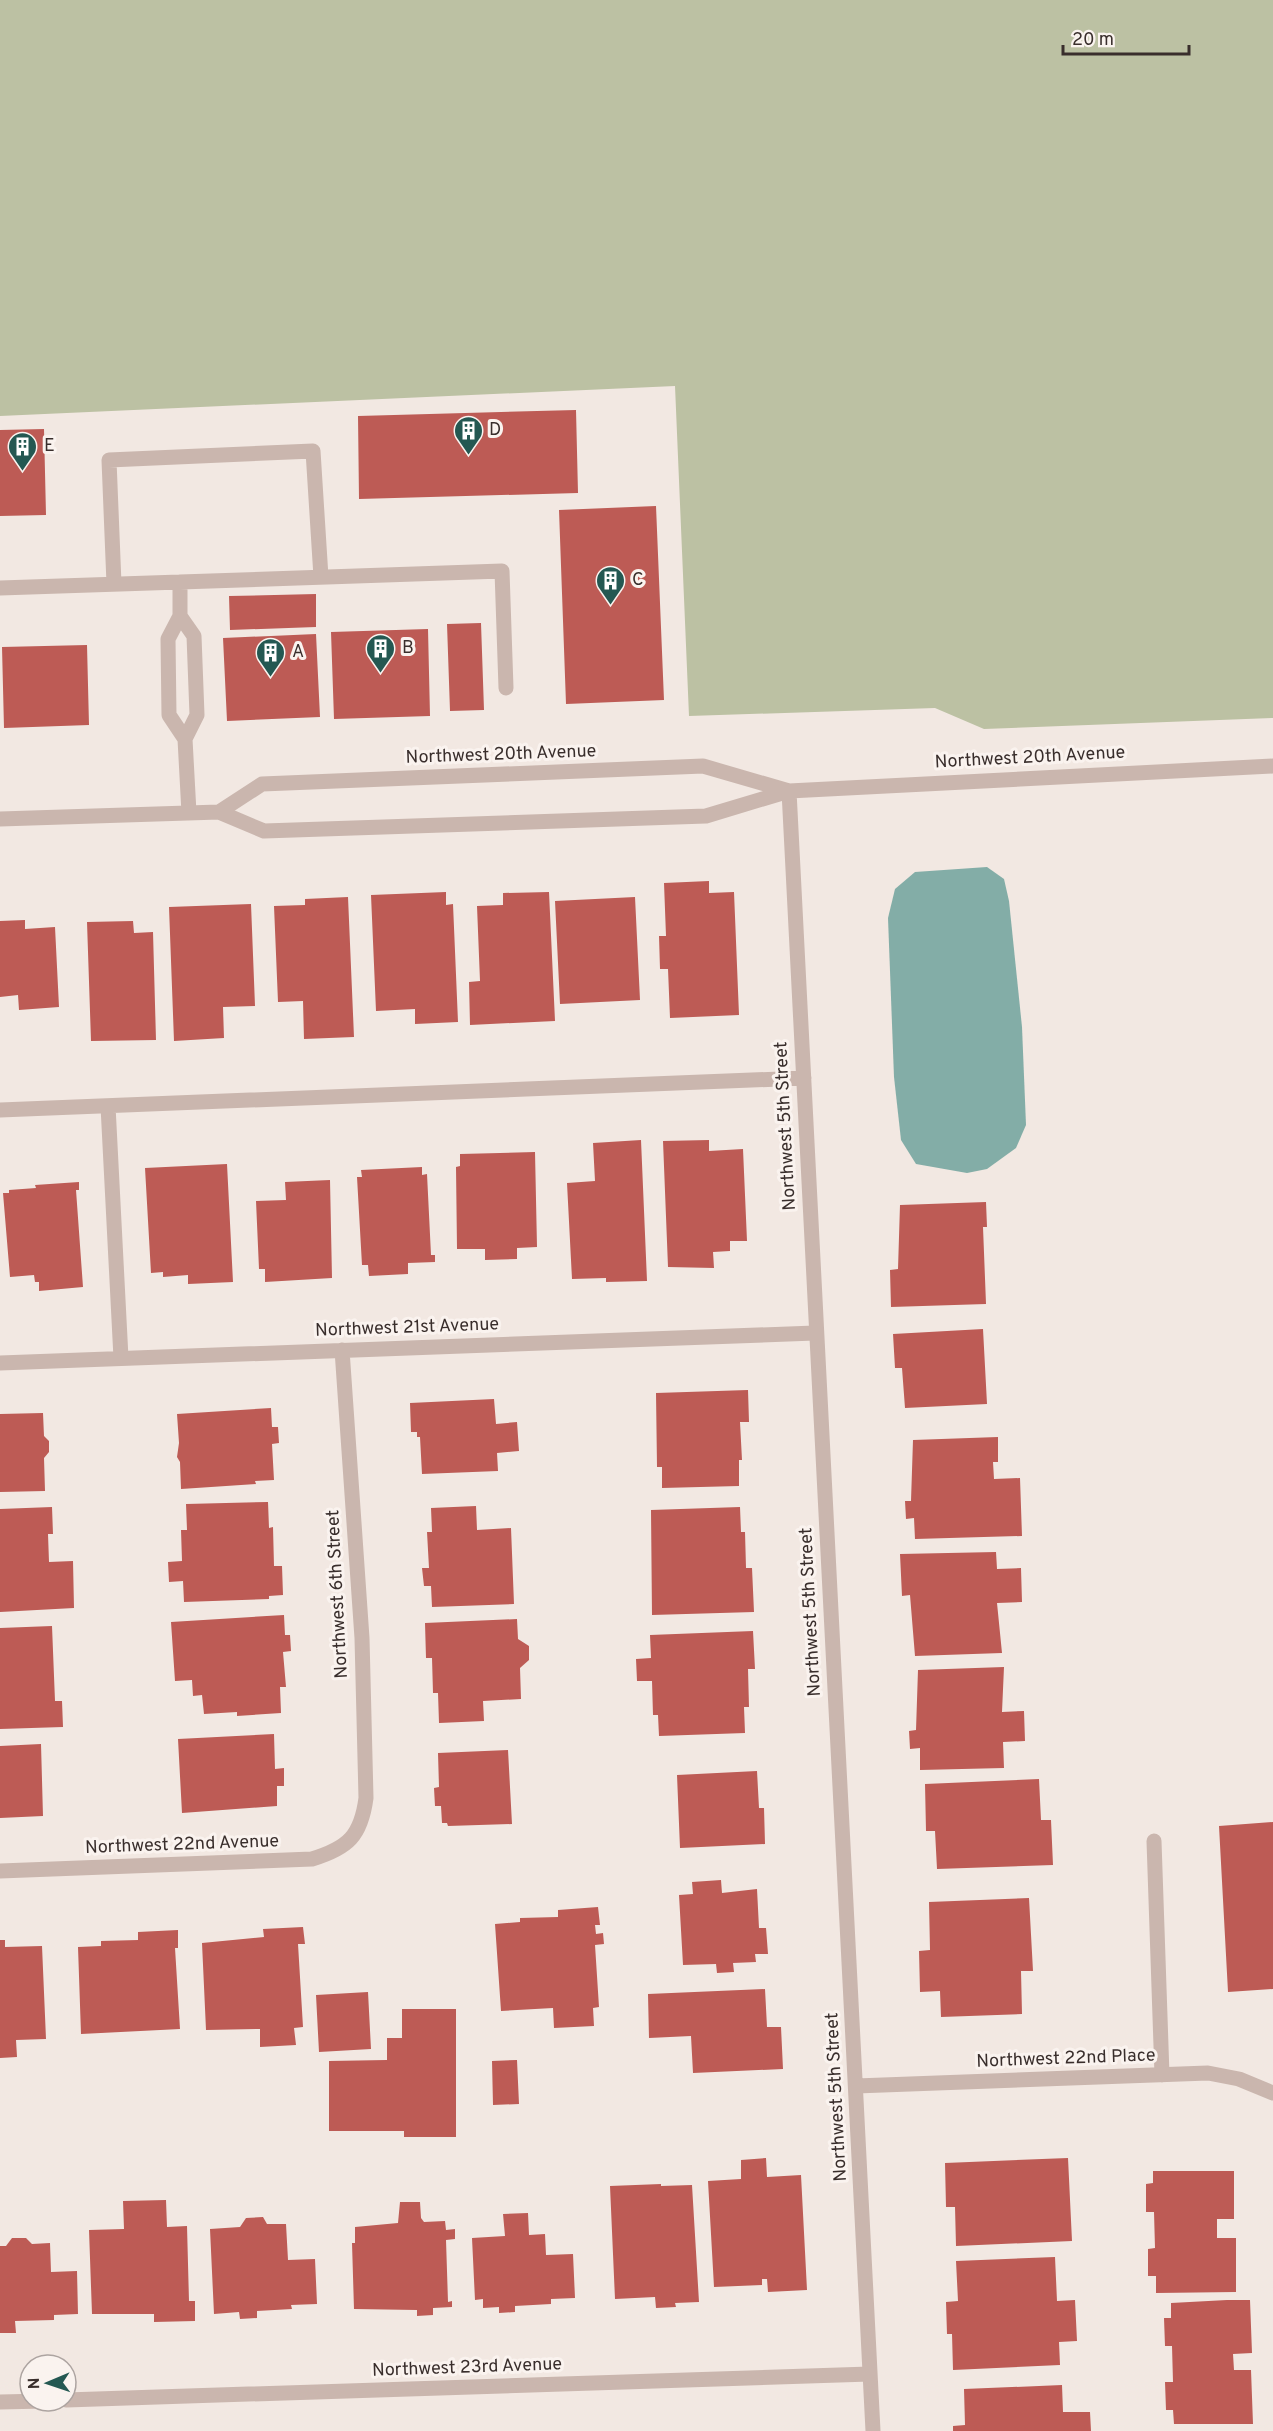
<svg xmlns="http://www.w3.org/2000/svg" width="1273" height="2431" font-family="Overpass,sans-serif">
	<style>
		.green { fill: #bcc1a3 }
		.water { fill: #83ada7 }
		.building { fill: #bd5b55 }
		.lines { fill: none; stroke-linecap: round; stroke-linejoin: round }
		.minor { stroke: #cab6ae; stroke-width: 15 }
		.labels { text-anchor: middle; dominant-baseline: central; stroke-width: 6; stroke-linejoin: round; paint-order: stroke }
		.poi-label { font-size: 18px; fill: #392e2c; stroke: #faf3ef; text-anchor: start }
		.street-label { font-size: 18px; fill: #392e2c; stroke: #faf3ef }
	</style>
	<rect width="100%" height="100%" fill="#f2e8e2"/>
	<path class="green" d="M0 0H1273V718L984 729 935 708 689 716 675 386 0 416Z"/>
	<path class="water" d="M987 867 1004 879 1009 901 1022 1027 1026 1125 1016 1148 987 1169 967 1173 916 1164 901 1140 894 1077 888 918 895 889 915 872Z"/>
	<path class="building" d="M576 410 578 493 359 499 358 416Z
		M44 429 46 515 0 516V430Z
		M656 506 664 700 566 704 559 510Z
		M316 594V627L230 630 229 596Z
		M481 623 484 710 450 711 447 624Z
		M428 629 430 716 334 719 331 632Z
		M316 634 320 717 227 721 223 638Z
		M87 645 89 725 4 728 2 647Z
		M709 881V893L734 892 739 1015 670 1018 668 969H660L659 936H666L664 883Z
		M446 892V905L453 904 458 1022 415 1024V1009L376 1011 371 895Z
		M549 892 555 1021 470 1025 469 982 480 981 477 906 503 905V893Z
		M348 897 354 1037 304 1039 303 1001 278 1002 274 906 305 905V899Z
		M635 897 640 1000 560 1004 555 901Z
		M251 904 255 1006 223 1007 224 1038 174 1041 169 907Z
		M25 920V929L55 927 59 1007 19 1010 18 995 0 997V921Z
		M133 921 134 933 153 932 156 1040 91 1041 87 922Z
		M641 1140 647 1281 606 1282V1278L572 1279 567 1183 595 1181 593 1143Z
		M709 1140V1151L743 1149 747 1241H730V1251L713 1252 714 1268 668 1267 663 1141Z
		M535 1152 537 1247 517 1248V1259L485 1260V1249H457L456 1167 460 1166V1154Z
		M227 1164 233 1282 188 1284V1275L163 1277V1272L151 1273 145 1168Z
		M422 1167V1175L427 1174 431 1255H435V1262L408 1263V1274L369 1276 368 1265H362L357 1177H362L361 1170Z
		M330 1180 332 1278 265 1282V1269H259L256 1201 286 1200 285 1182Z
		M79 1182V1190H76L83 1287 39 1291V1282H35L34 1275 10 1277 3 1193H9V1190L36 1188 35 1185Z
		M986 1202 987 1227H983L986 1304 891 1307 890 1270 898 1269 900 1205Z
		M983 1329 987 1404 905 1408 902 1368H895L893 1334Z
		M748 1390 749 1422H740L742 1460H739V1486L662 1488V1467H657L656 1393Z
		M494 1399 496 1424 517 1422 519 1451 497 1453 498 1471 422 1474 420 1437H417V1432H411L410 1403Z
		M271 1408 272 1427H278L279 1443 272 1444 274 1480 255 1481 256 1484 181 1489 180 1462 177 1457 179 1443 177 1414Z
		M43 1413 44 1436 49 1441V1452L44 1458 45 1491 0 1492V1414Z
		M998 1437V1462H993L994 1479 1020 1478 1022 1536 915 1539 914 1518 906 1519 905 1501H911L913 1440Z
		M268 1502 269 1528 273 1527 274 1566H282L283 1595 269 1596V1599L184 1602 183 1581 169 1582 168 1562 182 1561 181 1530H187L186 1504Z
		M476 1506 477 1530 511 1528 514 1604 432 1607 431 1586H424L422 1568H429L427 1532H432L431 1508Z
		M52 1507 53 1534H48L49 1562 73 1561 74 1608 0 1612V1509Z
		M740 1507 741 1532H745L746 1568H752L754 1612 652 1615 651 1510Z
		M996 1552 997 1569 1021 1568 1022 1602 997 1603 1002 1653 915 1656 910 1595 902 1596 900 1554Z
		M284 1615 285 1635H290L291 1651 283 1652 286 1687H280L281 1713 237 1716V1712L204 1714 202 1695 193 1696 192 1680 175 1681 171 1622Z
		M517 1619 518 1639 529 1646V1660L520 1668 521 1699 483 1701 484 1721 439 1723 438 1693H433L432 1658H426L425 1623Z
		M52 1626 55 1701H62L63 1727 0 1729V1628Z
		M753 1631 755 1669H748L749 1707H744L745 1733 659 1736 658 1715H653L652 1681H637L636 1659 651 1658 650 1635Z
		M1004 1667 1002 1712 1024 1711 1025 1741 1003 1742 1004 1768 920 1770V1748L910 1749 909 1731 916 1730 918 1670Z
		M274 1734 275 1769 284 1768V1786H277V1806L182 1813 178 1739Z
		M41 1744 43 1816 0 1818V1746Z
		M508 1750 512 1824 448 1826 447 1823H442L441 1806H435L434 1788 439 1787 438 1753Z
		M757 1771 759 1808H764L765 1844 680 1848 677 1775Z
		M1039 1779 1041 1820H1051L1053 1865 937 1869 935 1831H926L925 1784Z
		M1273 1822V1989L1228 1992 1219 1826Z
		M721 1880 722 1893 757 1889 759 1928H766L768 1954H755L756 1962 733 1963 734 1972 717 1973 716 1964 683 1965 679 1895 693 1894 692 1882Z
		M1029 1898 1033 1971H1021L1022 2014 941 2017 940 1991 920 1992 919 1951 930 1950 929 1902Z
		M598 1907 600 1925H595L596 1934 603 1933 604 1944 595 1945 599 2007 593 2008 594 2026 554 2028 553 2008 501 2011 495 1924 520 1922V1918L558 1917V1910Z
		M303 1927 305 1944H298L303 2027 294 2028 296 2045 260 2047V2029L206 2030 202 1943 264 1937 263 1929Z
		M178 1930V1948H175L180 2029 81 2034 78 1947 101 1946V1941L138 1940V1932Z
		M0 1940H5V1947L42 1946 46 2039 16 2040 17 2057 0 2058Z
		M765 1989 767 2027H781L783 2069 693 2073 691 2036 649 2038 648 1994Z
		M368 1992 371 2049 319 2052 316 1995Z
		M402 2009H456V2137H404V2131H329V2061L387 2060V2038H402Z
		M517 2060 519 2104 493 2105 492 2061Z
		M766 2158 767 2177 801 2175 807 2290 768 2292 767 2279H762V2285L714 2287 708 2181 741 2179V2160Z
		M1068 2158 1072 2241 956 2246 955 2207H946L945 2163Z
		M1153 2171H1234V2219H1217V2238H1236V2292L1156 2293V2276H1148V2249L1155 2248 1154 2212H1146V2184L1153 2183Z
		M661 2184V2186L692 2185 699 2302 675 2303 676 2307 656 2308 655 2297 615 2299 610 2186Z
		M166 2200 167 2227 187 2226 189 2301H195V2321L154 2322V2314H92L89 2230 124 2229 123 2201Z
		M400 2202H420L421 2218 424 2222 445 2221 446 2230 455 2229V2239L446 2240 448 2302 452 2301V2307L433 2308V2315L417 2316V2310L354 2309 352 2243H355V2227L398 2223Z
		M528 2213 529 2235 545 2234 546 2255 573 2254 575 2298 551 2299V2304L515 2306V2312L499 2313V2307L483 2308V2299L475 2300 472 2238 505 2236 503 2214Z
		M263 2217 267 2224H286L288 2260 315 2259 317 2304 291 2305 292 2309 257 2311V2318L240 2319 239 2312 214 2314 210 2229 240 2227 246 2218Z
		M12 2238H26L32 2244 50 2243 51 2272 77 2271 78 2314 54 2315V2320L15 2321 16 2333H0V2246H6Z
		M1055 2257 1057 2301 1075 2300 1077 2341 1059 2342 1060 2365 953 2370 952 2334H947L946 2302 958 2301 956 2261Z
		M1227 2300H1250L1252 2353 1233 2354 1234 2370H1251L1253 2424H1174L1173 2410H1166L1165 2382H1173L1172 2346H1165L1164 2318H1171V2303Z
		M1062 2385 1063 2412H1090L1091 2431H953V2426L965 2425 964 2389Z"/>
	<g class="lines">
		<path class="minor" d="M114 584 109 460 313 451 321 577
			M0 588 180 582
			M180 616V582L502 571 506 688
			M185 739 169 715 168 639 180 616 194 636 197 715 185 739 189 813
			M789 791 873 2431
			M219 812 262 784 703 766 789 791
			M0 819 219 812 264 831 706 816 789 791 1273 766
			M108 1106 121 1358
			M0 1110 804 1078
			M0 1363 815 1333
			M1154 1841 1162 2075
			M0 1871 312 1859C348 1848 361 1836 366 1798L362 1638 342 1350
			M856 2086 1208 2073 1239 2079 1273 2093
			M66 2400 870 2374
			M0 2402 45 2401"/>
	</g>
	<defs>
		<symbol id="building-pin" viewBox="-11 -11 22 30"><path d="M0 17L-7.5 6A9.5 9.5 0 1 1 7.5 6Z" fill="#245852" stroke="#faf3ef"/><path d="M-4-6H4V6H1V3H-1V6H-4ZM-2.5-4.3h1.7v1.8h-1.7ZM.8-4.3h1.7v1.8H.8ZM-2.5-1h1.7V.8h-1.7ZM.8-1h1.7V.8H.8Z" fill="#fff"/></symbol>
	</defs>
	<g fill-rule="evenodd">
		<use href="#building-pin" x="452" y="414" width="33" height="45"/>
		<use href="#building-pin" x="6" y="430" width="33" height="45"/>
		<use href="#building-pin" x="594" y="564" width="33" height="45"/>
		<use href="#building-pin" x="364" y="632" width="33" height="45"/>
		<use href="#building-pin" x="254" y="636" width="33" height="45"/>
	</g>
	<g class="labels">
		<g class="poi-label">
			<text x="489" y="430">D</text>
			<text x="44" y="446">E</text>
			<text x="632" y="580">C</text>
			<text x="402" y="648">B</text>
			<text x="292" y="652">A</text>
		</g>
		<g class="street-label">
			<text transform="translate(501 755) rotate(-2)">Northwest 20th Avenue</text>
			<text transform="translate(1030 758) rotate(-3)">Northwest 20th Avenue</text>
			<text transform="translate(786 1126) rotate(-93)">Northwest 5th Street</text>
			<text transform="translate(407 1328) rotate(-2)">Northwest 21st Avenue</text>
			<text transform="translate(338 1594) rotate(-93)">Northwest 6th Street</text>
			<text transform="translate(811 1612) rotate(-93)">Northwest 5th Street</text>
			<text transform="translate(182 1845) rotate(-2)">Northwest 22nd Avenue</text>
			<text transform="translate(1066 2059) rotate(-2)">Northwest 22nd Place</text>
			<text transform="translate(837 2097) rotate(-93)">Northwest 5th Street</text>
			<text transform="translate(467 2368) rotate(-2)">Northwest 23rd Avenue</text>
		</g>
	</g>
	<g transform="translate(48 2383) rotate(268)"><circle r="28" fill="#faf3ef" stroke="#ada4a1" stroke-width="1.5"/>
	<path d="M0-4.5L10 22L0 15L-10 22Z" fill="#245852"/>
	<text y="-9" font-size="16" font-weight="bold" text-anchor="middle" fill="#392e2c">N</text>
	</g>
	<path d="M1063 45v9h126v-9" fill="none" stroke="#392e2c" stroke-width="3"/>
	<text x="1072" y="45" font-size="18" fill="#392e2c" stroke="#faf3ef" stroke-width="4.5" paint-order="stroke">20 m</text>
</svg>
